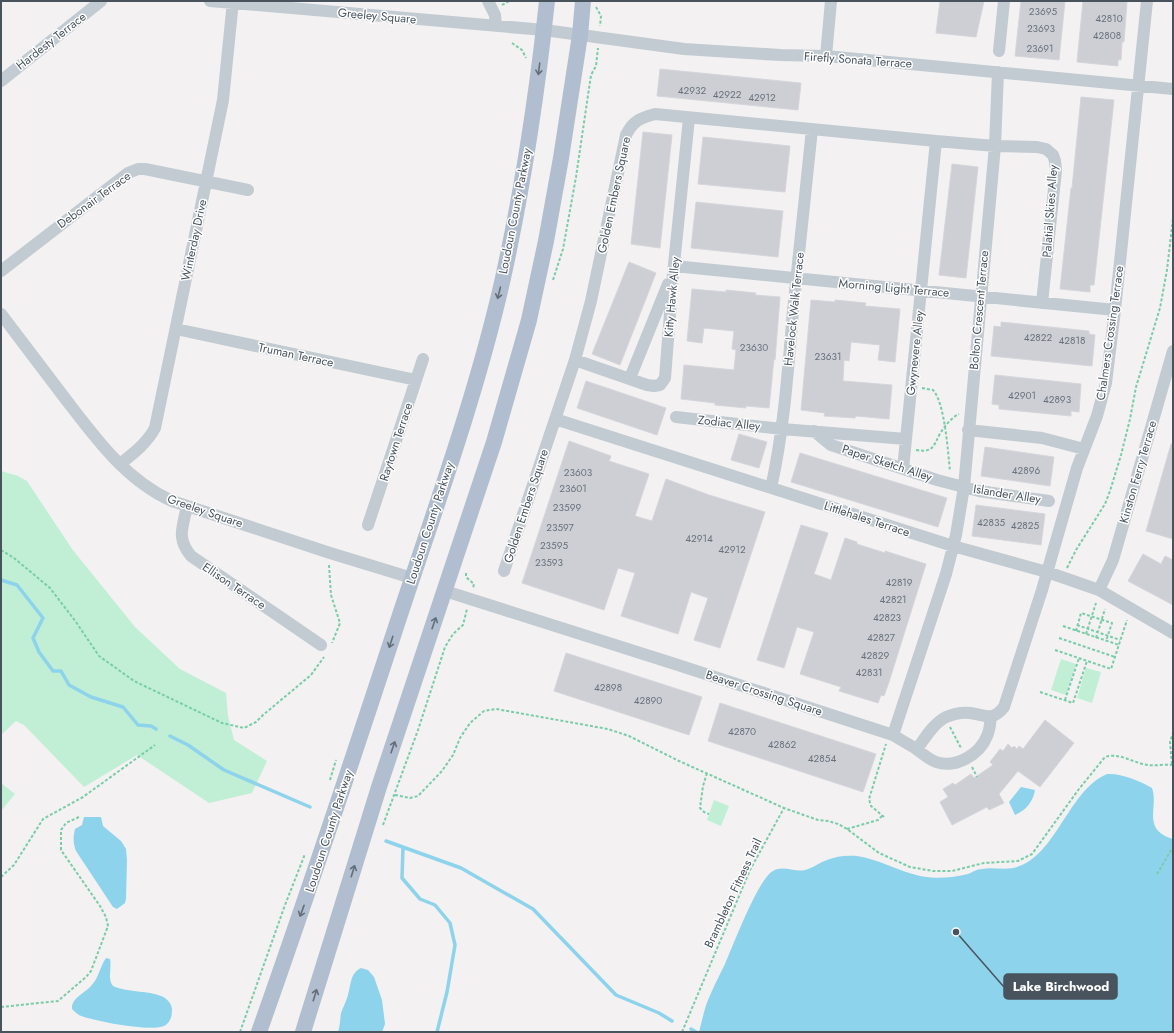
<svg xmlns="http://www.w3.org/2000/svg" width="1174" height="1033" font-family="Jost,sans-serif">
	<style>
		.green { fill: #c0efd5 }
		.water { fill: #8ed3ec }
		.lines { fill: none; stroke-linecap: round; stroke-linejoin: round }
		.stream { stroke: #8ed3ec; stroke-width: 3.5 }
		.building { fill: #cdcfd5; stroke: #d5d6dc }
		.path { stroke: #78cda8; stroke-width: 2; stroke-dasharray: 3 2; stroke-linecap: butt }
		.minor { stroke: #c2cad2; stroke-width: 12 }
		.major { stroke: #b1becf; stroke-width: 16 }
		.oneway { stroke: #626e7a }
		.labels { text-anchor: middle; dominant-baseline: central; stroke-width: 3; stroke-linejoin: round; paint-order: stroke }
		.number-label { font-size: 10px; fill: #69727c }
		.street-label { font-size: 12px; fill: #48535e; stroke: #fff }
		.leader { fill: none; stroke: #48535e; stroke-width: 1.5 }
		.callout-dot { fill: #48535e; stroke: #fff; stroke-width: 1.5 }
		.callout { fill: #48535e; stroke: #48535e; stroke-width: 1.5 }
		.callout-label { font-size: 13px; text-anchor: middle; font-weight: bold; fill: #fff }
	</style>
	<rect width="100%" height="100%" fill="#f3f1f1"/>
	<path class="green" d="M1 471 18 476 27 481 72 549 135 627 180 669 226 693 228 716 234 740 267 761 252 793 209 803 137 755 84 787 24 725 16 721 1 735Z
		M1061 659 1076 664 1066 695 1051 690Z
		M1086 668 1101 672 1092 703 1077 698Z
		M1 783 15 794 1 811Z
		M714 800 729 806 721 826 707 820Z"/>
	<path class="water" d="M1107 774C1121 773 1140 781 1152 788 1159 808 1141 829 1173 839V1032H699C702 1021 704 1010 708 1000 713 988 719 976 725 964 733 946 758 879 773 871 784 864 796 874 808 869 815 867 820 862 827 860 836 856 847 855 857 856 878 859 898 871 920 876 935 879 953 878 968 874 973 872 977 869 982 869 992 867 1003 870 1013 868 1056 859 1067 791 1107 774Z
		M1021 787 1035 790C1033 802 1026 810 1015 815L1009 802Z
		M84 817H101L103 826 121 841 126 849 127 860 126 899 125 903 117 909 113 907 76 851C73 843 73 837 75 829L82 825Z
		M106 958 110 959C112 969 107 978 113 986 128 993 152 990 165 998 169 1001 172 1005 172 1010 172 1017 170 1023 164 1026 151 1032 92 1021 79 1015 76 1013 74 1011 72 1009 71 998 85 993 91 986 99 978 100 966 106 958Z
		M361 968 368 970 374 977 382 1000 385 1024 382 1032H338C340 1026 340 1020 341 1013 343 1007 346 1002 348 995 351 985 350 973 361 968Z"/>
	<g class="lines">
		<path class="stream" d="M1 580 17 585 43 618 33 638 39 652 53 671H61L69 685 91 697 123 707 138 725 151 726 156 729
			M170 736 188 745 224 770 310 807
			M386 841 461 868 533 909 616 995 659 1013 672 1021
			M403 847 402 878 420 899 435 905 450 923 455 945 447 992 437 1032
			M691 1029 696 1032"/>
	</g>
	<path class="building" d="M940 1H984L976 37 936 33Z
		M1021 1H1065L1059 60 1015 56Z
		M1083 1H1119L1127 2 1124 42H1122L1121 60H1118V66L1077 62Z
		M660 69 801 83 798 110 657 96Z
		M1081 97 1114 100 1094 285H1090V292L1060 289 1071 188H1072Z
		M643 132 672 135 660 248 631 244Z
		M703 137 790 146 785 192 698 184Z
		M952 164 978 167 966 278 939 275Z
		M696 202 783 211 778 257 691 248Z
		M629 262 656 273 620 365 592 354Z
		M692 289 726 292V290L756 293 755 295 780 297 775 360 774 359 769 408 746 406V408L715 405V403L681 399 684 365 734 370 736 350 732 349 734 331 704 328 702 343 687 341Z
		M811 300 835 302V300L866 303 865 306 900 309 895 362 878 360 880 345 851 342 849 361 844 360 843 381 892 385 889 419 856 416 855 418 824 416 825 413 801 410Z
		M1001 322 1089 331V334L1095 335 1092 366 991 356 994 326 1001 327Z
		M995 375 1081 384 1079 412 1071 411V416L999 409V405L992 404Z
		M586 381 666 408 657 435 577 408Z
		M739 434 767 442 759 468 731 460Z
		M569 441 611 456 609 461 649 474 635 516 652 521 666 479 709 495 765 512 720 648 694 640 708 598 691 592 678 634 621 616 635 573 618 568 604 610 522 583Z
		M1171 444H1173V539L1146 531Z
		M985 447 1054 457 1050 486 981 476Z
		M800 453 947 498 938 527 791 482Z
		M976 505 1045 514 1041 545 972 536Z
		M801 525 828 533 814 574 831 580 845 538 857 542V544L885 553V551L926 564 889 682 884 696 881 695 878 703 839 691 841 687 800 674 814 632 797 627 784 668 757 660Z
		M1143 554 1161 564 1165 556 1173 560V605L1128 581Z
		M566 653 702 697 689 735 554 691Z
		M720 703 876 754 863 792 708 741Z
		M1045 720 1074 743 1040 787 1018 771 999 794 1004 803 989 810 987 807 952 825 940 802 948 797 943 789 953 783 955 785 971 774 974 778 993 765 990 762 1000 749 1003 751 1008 744 1012 748 1014 746 1017 749 1019 746 1023 749Z"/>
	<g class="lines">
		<path class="path" d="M502 5 509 1
			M596 7 601 16 600 26
			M512 43 522 50 526 58
			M553 280 563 249 576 177 591 75 596 66 598 48
			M922 388 933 390C945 403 948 453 950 471
			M916 450C934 453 933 446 941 432 945 426 952 417 959 414
			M1 550 14 558 50 588 76 622 99 656 134 681 222 723 244 728 256 722 263 715 311 675 324 657
			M329 565 331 595 340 623 332 643
			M1067 568 1076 550 1105 504 1110 491 1121 455 1130 419 1136 387 1160 308 1167 270 1173 218
			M466 573V577L474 584 473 588
			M1077 625 1120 640
			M1063 626 1119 645
			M1076 631 1081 613 1112 623 1106 641
			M1086 634 1096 603
			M1059 638 1115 657
			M1096 638 1105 609
			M1055 650 1111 669 1127 620
			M1040 692 1073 703 1087 661
			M1065 700 1079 658
			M950 727 961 748
			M1172 764 1170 742 1173 733
			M972 767 977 777
			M707 773 703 786 700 808 704 812 709 814
			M330 780 336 760
			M395 795 410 798 418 796 442 771 453 755 460 738 470 723 484 711 496 709 608 729 629 736 679 761 784 808
			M884 817 871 806 869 799 886 744
			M383 825 418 730 445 647 453 634 463 625 467 609
			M847 829 878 820 882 816
			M1157 874 1173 847
			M1 877 14 865 43 819 83 797 155 745
			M1 1007 58 1001 86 977 91 971 108 926 106 917 100 906 61 850V830L66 823 79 817
			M240 1032 285 905 305 854
			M682 1032 750 870 784 808 818 820 828 821 838 824 847 829 879 853 910 867 933 871H952L984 863 1018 861 1032 854 1079 789 1105 757C1119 752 1133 763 1148 765 1156 766 1165 764 1173 765"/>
		<path class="minor" d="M210 1 544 30 684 49 780 55 826 56 1173 89
			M488 1 495 15 496 26
			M999 51 1004 1
			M826 56 831 1
			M1 81 101 1
			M674 266C821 282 968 296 1115 310
			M1 271 128 173 138 169H145L248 190
			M1 314C22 342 43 369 64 397 94 436 125 480 172 501L330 553 412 578
			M176 329 416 380
			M575 360 647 385 654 386 660 385 665 378 673 274 689 118
			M630 378 668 284
			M676 417 782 429 906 439
			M555 419 953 546 1047 572 1076 582 1099 590 1173 633
			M968 430 1042 438 1084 449
			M814 431 831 445 937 480 979 491 1049 501
			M120 464C134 453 147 443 155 428L223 100 233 1
			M903 469 936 141
			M771 488C784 430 788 370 793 311 799 250 806 190 812 129
			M187 506C183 527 176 538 191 556L321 645
			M368 525 423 359
			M504 571 575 360 591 301 626 135C633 121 640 118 655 114L936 141 995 146 1037 147 1046 149 1053 155 1055 161 1056 170 1042 303
			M1099 590 1113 560 1173 351
			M445 591 678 665 893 735 946 574 956 535 964 487 995 146 998 72
			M893 735C901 740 908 744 915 748 922 753 928 759 936 762 956 769 980 754 987 736 990 730 990 723 991 717
			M917 749C925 738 934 723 946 717 953 714 962 712 970 713 986 715 992 722 1004 707L1042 590 1077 468 1097 416 1106 383 1115 310 1147 1"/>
		<path class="major" d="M259 1032C306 900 350 767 394 633 432 517 476 398 503 278 523 187 537 94 547 1
			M303 1032 379 787 494 442 529 320 546 241 561 158 580 35 583 1"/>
	</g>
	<defs><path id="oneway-shaft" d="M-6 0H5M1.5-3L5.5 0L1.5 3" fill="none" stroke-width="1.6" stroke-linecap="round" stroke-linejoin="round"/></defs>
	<g class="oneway">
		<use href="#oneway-shaft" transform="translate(539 69) rotate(97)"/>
		<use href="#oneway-shaft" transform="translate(499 293) rotate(104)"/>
		<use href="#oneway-shaft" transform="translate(434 623) rotate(-71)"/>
		<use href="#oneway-shaft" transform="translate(391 642) rotate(108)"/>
		<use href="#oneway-shaft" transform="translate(393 747) rotate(-71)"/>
		<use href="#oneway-shaft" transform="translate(353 871) rotate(-73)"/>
		<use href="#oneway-shaft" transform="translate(302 911) rotate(110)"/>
		<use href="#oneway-shaft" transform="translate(315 995) rotate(-73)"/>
	</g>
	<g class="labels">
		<g class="number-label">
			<text x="1043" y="11">23695</text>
			<text x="1109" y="18">42810</text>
			<text x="1041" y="28">23693</text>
			<text x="1107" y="35">42808</text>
			<text x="1040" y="48">23691</text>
			<text x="692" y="90">42932</text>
			<text x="727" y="94">42922</text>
			<text x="762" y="97">42912</text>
			<text x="1038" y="337">42822</text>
			<text x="1072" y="340">42818</text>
			<text x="754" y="347">23630</text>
			<text x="828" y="356">23631</text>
			<text x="1022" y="395">42901</text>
			<text x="1057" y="399">42893</text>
			<text x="1026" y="470">42896</text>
			<text x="578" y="472">23603</text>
			<text x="573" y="488">23601</text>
			<text x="567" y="507">23599</text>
			<text x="991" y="522">42835</text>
			<text x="1025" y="525">42825</text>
			<text x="560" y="527">23597</text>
			<text x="699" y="538">42914</text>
			<text x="554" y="545">23595</text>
			<text x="732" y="549">42912</text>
			<text x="549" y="562">23593</text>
			<text x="899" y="582">42819</text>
			<text x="893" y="599">42821</text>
			<text x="887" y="617">42823</text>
			<text x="881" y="637">42827</text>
			<text x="875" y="655">42829</text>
			<text x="869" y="672">42831</text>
			<text x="608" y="687">42898</text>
			<text x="648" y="700">42890</text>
			<text x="742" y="731">42870</text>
			<text x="782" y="744">42862</text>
			<text x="822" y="758">42854</text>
		</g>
		<g class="street-label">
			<text transform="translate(377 16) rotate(5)">Greeley Square</text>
			<text transform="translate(51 41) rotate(-38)">Hardesty Terrace</text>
			<text transform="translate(858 60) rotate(4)">Firefly Sonata Terrace</text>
			<text transform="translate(614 195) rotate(-78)">Golden Embers Square</text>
			<text transform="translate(94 200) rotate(-36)">Debonair Terrace</text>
			<text transform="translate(515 211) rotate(-79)">Loudoun County Parkway</text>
			<text transform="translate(1050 211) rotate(-86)">Palatial Skies Alley</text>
			<text transform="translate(194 240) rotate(-78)">Winterday Drive</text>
			<text transform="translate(894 288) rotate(5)">Morning Light Terrace</text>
			<text transform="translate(672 297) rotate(-85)">Kitty Hawk Alley</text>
			<text transform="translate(794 309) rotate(-84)">Havelock Walk Terrace</text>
			<text transform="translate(979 310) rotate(-85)">Bolton Crescent Terrace</text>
			<text transform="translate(1110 333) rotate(-82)">Chalmers Crossing Terrace</text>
			<text transform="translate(915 353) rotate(-84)">Gwynevere Alley</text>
			<text transform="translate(296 355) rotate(12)">Truman Terrace</text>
			<text transform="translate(729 423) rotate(6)">Zodiac Alley</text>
			<text transform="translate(396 442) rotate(-72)">Raytown Terrace</text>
			<text transform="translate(887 463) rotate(18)">Paper Sketch Alley</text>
			<text transform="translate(1138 472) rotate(-74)">Kinston Ferry Terrace</text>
			<text transform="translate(1007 494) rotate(9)">Islander Alley</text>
			<text transform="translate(526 506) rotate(-72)">Golden Embers Square</text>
			<text transform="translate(205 511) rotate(19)">Greeley Square</text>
			<text transform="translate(867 519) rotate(18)">Littlehales Terrace</text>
			<text transform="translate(430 523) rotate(-72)">Loudoun County Parkway</text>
			<text transform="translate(234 586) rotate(34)">Ellison Terrace</text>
			<text transform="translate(764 693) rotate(18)">Beaver Crossing Square</text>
			<text transform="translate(329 831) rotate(-72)">Loudoun County Parkway</text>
			<text transform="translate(733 893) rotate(-65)">Brambleton Fitness Trail</text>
		</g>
	</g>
	<path class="leader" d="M956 932L1004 987"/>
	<circle class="callout-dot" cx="956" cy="932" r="4"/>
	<rect class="callout" x="1004" y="974" width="113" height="25" rx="4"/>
	<g class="callout-label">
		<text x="1061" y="991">Lake Birchwood</text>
	</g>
	<rect width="1174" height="1033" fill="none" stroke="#48535e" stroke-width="4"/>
</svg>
